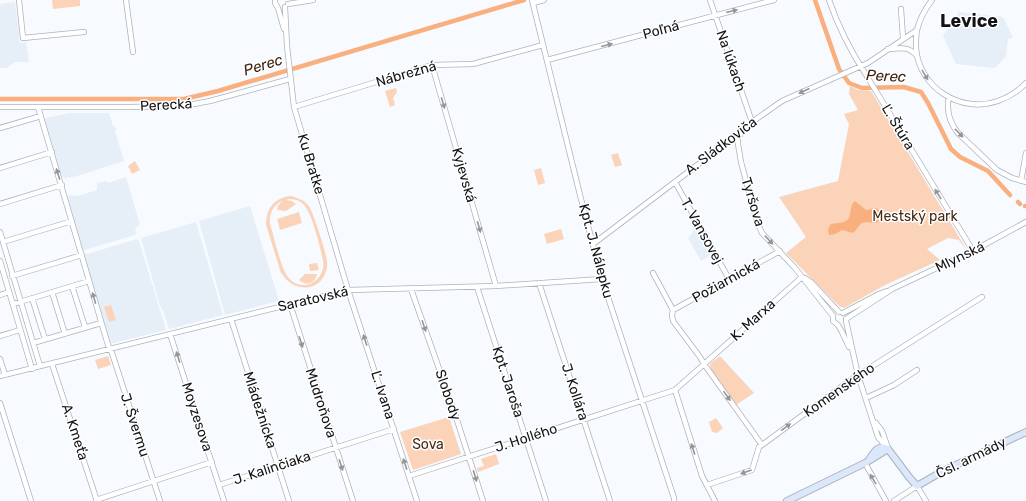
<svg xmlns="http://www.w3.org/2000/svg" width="1026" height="501" font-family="Rubik,sans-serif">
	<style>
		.built { fill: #e6eef8 }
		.green { fill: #fad3b9; fill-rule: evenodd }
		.forest { fill: #f9b07e }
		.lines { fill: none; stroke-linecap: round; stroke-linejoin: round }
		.canal { stroke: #f9b07e; stroke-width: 4.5 }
		.street-casing { stroke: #aeb3ba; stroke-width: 6 }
		.secondary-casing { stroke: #aeb3ba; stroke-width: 8 }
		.street { stroke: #fff; stroke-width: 4.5 }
		.secondary { stroke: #dbe8fb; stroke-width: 6 }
		.oneway { fill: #949596 }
		.labels { text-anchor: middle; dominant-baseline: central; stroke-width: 3; stroke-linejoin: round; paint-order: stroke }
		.street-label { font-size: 14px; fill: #121316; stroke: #fff }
		.park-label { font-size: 14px; fill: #472a15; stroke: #fff }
		.water-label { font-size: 15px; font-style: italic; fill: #3f220d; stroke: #fff }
		.district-label { font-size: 18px; font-weight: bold; fill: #121316; stroke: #fff }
	</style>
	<rect width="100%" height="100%" fill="#f7faff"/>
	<path class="built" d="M15 2 20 43 26 42 29 62H15L6 68H0V4Z
		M959 12 1003 17 1013 38 1008 39 1006 56 995 68 956 64 943 36Z
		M70 113H109L113 126 116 128 115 131 124 161 77 176 65 178 61 176 44 121 45 118Z
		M126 177 140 225 135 228 136 233 135 235 85 250 81 248 68 198 69 195 78 196 97 190V183L107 181 108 183Z
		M250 206 279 301 225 315 199 221Z
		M196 222 223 315 169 329 163 310 160 306 141 238Z
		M696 228 711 255 701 261 688 238Z
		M137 239 139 241 166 330 109 344 84 255Z"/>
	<path class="green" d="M52 0H80V6L53 9Z
		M850 86 858 90 871 91 965 247V248L959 240 948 238 927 249 940 260 885 285 844 308 839 306 786 253 806 237 779 197 838 181 849 124 844 114 858 110 849 94Z
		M396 88 397 92 393 98 395 105 390 107 385 91Z
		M618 153 622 165 615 167 611 155Z
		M135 161 140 170 132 174 128 166Z
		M541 168 545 183 538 185 534 170Z
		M292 196 304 201 309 206C314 215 329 259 327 267 323 292 295 294 282 274 279 270 279 265 277 260 273 248 270 237 266 225 266 208 275 197 292 196ZM289 199C294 199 299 200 303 204 312 212 320 247 323 260 327 280 302 295 288 277 281 269 274 236 270 224 269 214 273 205 282 201L278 206 277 210 286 211 296 204 292 201 286 200Z
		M299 212 302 223 280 230 277 219Z
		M561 229 564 239 547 244 544 234Z
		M317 263 319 270 310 271 309 264Z
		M305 274H317C315 284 306 286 299 280Z
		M111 305 116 320 109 322 104 307Z
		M108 356 111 365 98 369 95 360Z
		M720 356 754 393 736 405 711 370 710 364Z
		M449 417 461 454 413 470 400 432Z
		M716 418 723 428 717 433 712 432 709 422Z
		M496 454 499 464 478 472 477 468 484 466 481 459Z"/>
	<path class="forest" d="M855 201 866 210C869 210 873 208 876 208 882 210 882 218 878 222 873 225 867 220 862 223 858 225 857 230 853 233L842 230 835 234 829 235 828 230 830 225C835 222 841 224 846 221 853 216 848 206 855 201Z"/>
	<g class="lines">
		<path class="canal" d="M815 0 839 69 849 83 862 88 904 87 921 92 928 103 951 149 960 157 988 171 1010 195
			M0 99H184L218 91 524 0
			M1018 202 1020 204
			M1025 206H1026"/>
		<defs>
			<path id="street" d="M19 0 23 38 84 32
				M126 0 133 52
				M275 0V3L278 8 284 29
				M532 0 581 199 602 279 674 498V501
				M710 0 752 122
				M829 0C838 26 850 50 865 73L973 251
				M932 0C925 9 920 18 917 30 916 35 916 42 916 48 919 88 961 114 998 101 1009 97 1018 92 1026 83
				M533 3 544 0
				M288 4 313 0
				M285 7 287 46 294 107 348 290 417 501
				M901 9 903 38
				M888 49C900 48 909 46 917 56
				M547 60 774 0
				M432 65 496 286
				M949 97C946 111 949 122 958 133L997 170 1012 178 1026 182
				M0 107H130L183 106 210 101 290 79
				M38 107 108 345 112 353 160 501
				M294 107 432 65 473 64 543 45
				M0 128 41 116
				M738 137V144L741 162 757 222 762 233 795 268 833 316
				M0 168 52 152
				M1021 181 1026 153
				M675 182 729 279
				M0 204 62 185
				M0 232 40 366
				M3 242 72 221
				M593 244 725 144 738 137 752 122 782 101 868 63 917 30
				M0 261 32 369
				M653 273 673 310 672 315 673 321 700 357 704 364 762 445
				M12 276 82 255
				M805 278 811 282 839 312
				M539 283 610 501
				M72 286 85 327
				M477 287 546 501
				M411 289 455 414 483 501
				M52 292 65 334
				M0 295 9 292
				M32 298 45 339
				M13 304 89 281
				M290 304 353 501
				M673 310 780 251
				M843 313 879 294 887 291
				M833 316V321L838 325 842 332 849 347
				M231 319 289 501
				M846 319 892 289 973 251 1026 222
				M846 321 858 375 878 437 887 448
				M170 334 224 501
				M0 336 20 330
				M33 343 101 323
				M0 359 5 375
				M52 364 97 501
				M0 376 348 290 496 286 602 279
				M675 390 702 476 715 501
				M866 398 894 385 917 370
				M0 403 31 501
				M876 423 882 431 888 448
				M865 463 886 501
				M409 476 675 390 802 277
				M219 485 394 429
				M707 485 752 470 759 447 762 445 852 379 982 297
				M96 500 212 462
				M894 501 917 486 926 501"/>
			<path id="secondary" d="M888 449 909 477 917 486 943 471 1026 432
				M869 460C874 452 878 444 888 449
				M787 501 865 463 888 449"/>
		</defs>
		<use href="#street" class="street-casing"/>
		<use href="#secondary" class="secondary-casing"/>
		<use href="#street" class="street"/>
		<use href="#secondary" class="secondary"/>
	</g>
	<defs><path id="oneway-solid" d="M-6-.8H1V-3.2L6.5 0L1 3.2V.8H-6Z"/></defs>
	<g class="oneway">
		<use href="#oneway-solid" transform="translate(732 11) rotate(-14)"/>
		<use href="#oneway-solid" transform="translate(607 45) rotate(-14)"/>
		<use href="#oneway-solid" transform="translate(925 75) rotate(59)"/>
		<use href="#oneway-solid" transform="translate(804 91) rotate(155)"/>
		<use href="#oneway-solid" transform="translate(443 103) rotate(74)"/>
		<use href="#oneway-solid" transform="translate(959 133) rotate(46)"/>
		<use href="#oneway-solid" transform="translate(58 174) rotate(-107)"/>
		<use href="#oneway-solid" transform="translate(938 194) rotate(-122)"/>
		<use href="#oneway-solid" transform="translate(479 227) rotate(74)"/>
		<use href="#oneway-solid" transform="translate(769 240) rotate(47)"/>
		<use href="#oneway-solid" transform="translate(94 298) rotate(-106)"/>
		<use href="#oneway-solid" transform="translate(424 326) rotate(71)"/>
		<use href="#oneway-solid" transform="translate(365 340) rotate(-108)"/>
		<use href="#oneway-solid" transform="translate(301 342) rotate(72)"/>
		<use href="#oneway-solid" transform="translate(178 357) rotate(-108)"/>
		<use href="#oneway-solid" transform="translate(727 396) rotate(55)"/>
		<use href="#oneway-solid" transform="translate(786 427) rotate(-36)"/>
		<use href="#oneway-solid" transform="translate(693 449) rotate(-108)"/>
		<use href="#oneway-solid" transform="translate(405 464) rotate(-108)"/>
		<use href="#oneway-solid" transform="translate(341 465) rotate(72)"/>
		<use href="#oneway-solid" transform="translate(746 472) rotate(160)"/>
		<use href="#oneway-solid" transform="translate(475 476) rotate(73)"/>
		<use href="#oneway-solid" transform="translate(873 479) rotate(-121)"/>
	</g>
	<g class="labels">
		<g class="street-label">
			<text transform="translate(661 30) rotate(-15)">Poľná</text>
			<text transform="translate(731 61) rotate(71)">Na lúkach</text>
			<text transform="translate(406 74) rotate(-16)">Nábrežná</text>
			<text transform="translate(166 105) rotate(-3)">Perecká</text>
			<text transform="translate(898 127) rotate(59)">Ľ. Štúra</text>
			<text transform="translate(721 146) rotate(-37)">A. Sládkoviča</text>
			<text transform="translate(311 164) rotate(73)">Ku Bratke</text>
			<text transform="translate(464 175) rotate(74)">Kyjevská</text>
			<text transform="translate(753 202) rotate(73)">Tyršova</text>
			<text transform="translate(702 231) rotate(61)">T. Vansovej</text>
			<text transform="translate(596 251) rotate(75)">Kpt. J. Nálepku</text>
			<text transform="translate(960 257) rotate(-26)">Mlynská</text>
			<text transform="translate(726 281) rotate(-29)">Požiarnická</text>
			<text transform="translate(313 299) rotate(-13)">Saratovská</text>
			<text transform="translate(753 320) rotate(-42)">K. Marxa</text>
			<text transform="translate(508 382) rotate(72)">Kpt. Jaroša</text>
			<text transform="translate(839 390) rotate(-35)">Komenského</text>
			<text transform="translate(575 392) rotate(72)">J. Kollára</text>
			<text transform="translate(383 395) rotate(72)">Ľ. Ivana</text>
			<text transform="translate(448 395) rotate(71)">Slobody</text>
			<text transform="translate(321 403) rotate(72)">Mudroňova</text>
			<text transform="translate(260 410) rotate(72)">Mládežnícka</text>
			<text transform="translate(197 417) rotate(72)">Moyzesova</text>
			<text transform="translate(135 425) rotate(72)">J. Švermu</text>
			<text transform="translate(75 432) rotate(72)">A. Kmeťa</text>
			<text transform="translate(526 438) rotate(-18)">J. Hollého</text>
			<text transform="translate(971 458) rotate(-26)">Čsl. armády</text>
			<text transform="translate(272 468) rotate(-18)">J. Kalinčiaka</text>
		</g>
		<g class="park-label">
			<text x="915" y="216">Mestský park</text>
			<text x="428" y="444">Sova</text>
		</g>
		<g class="water-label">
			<text transform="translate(263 65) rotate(-17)">Perec</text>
			<text transform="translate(886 76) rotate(3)">Perec</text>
		</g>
		<g class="district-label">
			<text x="969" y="21">Levice</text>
		</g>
	</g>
</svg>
